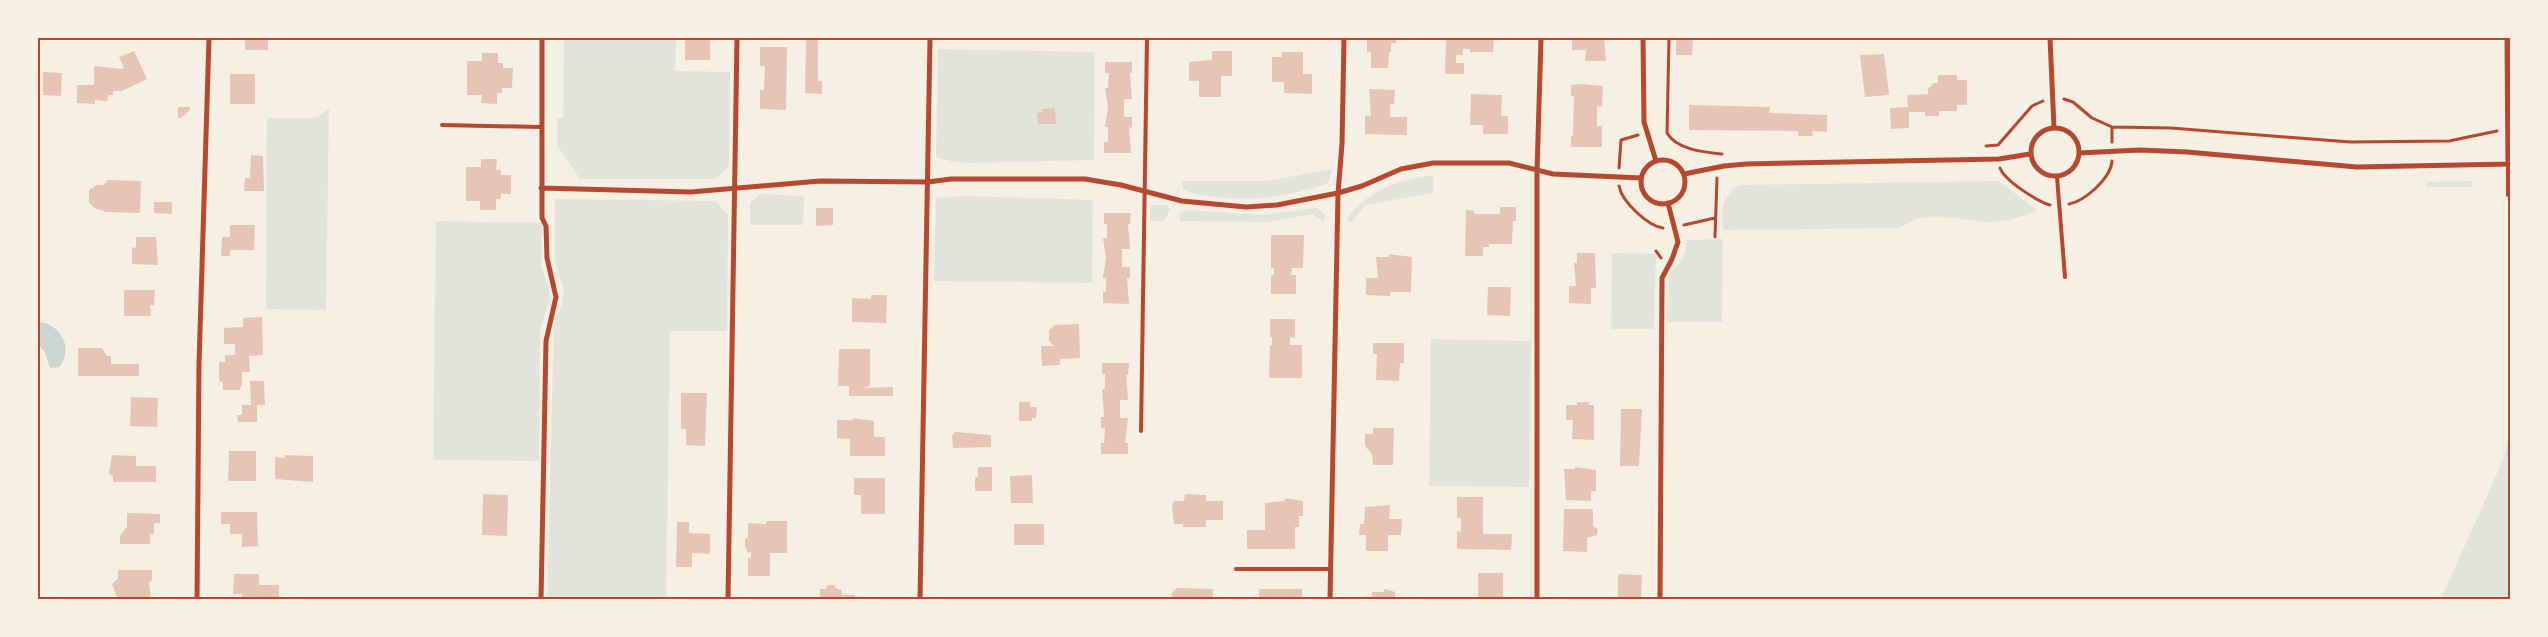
<svg xmlns="http://www.w3.org/2000/svg" width="2548" height="637" font-family="Manrope,sans-serif">
	<style>
		.green { fill: #e2e4dc }
		.water { fill: #c9d6d2 }
		.building { fill: #e6c5b7 }
		.lines { fill: none; stroke-linecap: round; stroke-linejoin: round }
		.path { stroke: #b5482f; stroke-width: 3 }
		.service { stroke: #b5482f; stroke-width: 4 }
		.minor { stroke: #b5482f; stroke-width: 5 }
		.neatline { fill: none; stroke: #b5482f; stroke-width: 2 }
	</style>
	<rect width="100%" height="100%" fill="#f6efe4"/>
	<path class="green" d="M564 38H676L675 71 730 72 729 166 715 179H580L557 145V118H563Z
		M938 49 1095 52 1094 160 967 163 954 162 936 157Z
		M329 108 326 310 266 309 267 118H317Z
		M1332 169 1329 181 1326 184C1283 199 1227 205 1183 190L1182 181H1267Z
		M1433 175V193L1365 205 1351 223 1347 219C1368 190 1398 180 1433 175Z
		M1999 181 2037 210C2023 217 2009 221 1993 222 1961 222 1927 206 1900 228L1723 230C1723 208 1720 198 1739 185Z
		M2472 181 2473 187H2427V182Z
		M760 194 804 196 803 225H750V203Z
		M966 196 1093 200 1092 283 934 281 936 198Z
		M555 199 716 201 728 215 727 331H670L666 599H547L554 324 562 304 564 290 555 262Z
		M1150 205H1167L1170 210 1164 221H1150Z
		M1317 208 1325 215 1324 222 1312 214 1268 222 1180 221V214L1186 210 1263 215Z
		M436 221 542 223 541 265 550 292 549 303 540 329 539 461 433 460Z
		M1723 239 1722 322H1667L1669 274C1680 263 1687 256 1686 240Z
		M1612 253 1656 254 1654 329H1611Z
		M1431 339 1531 341 1529 487 1429 486Z
		M2510 432V599H2441L2503 460Z"/>
	<path class="water" d="M38 322C60 323 75 349 59 367L50 368 45 352 38 344Z"/>
	<path class="building" d="M245 38H268V50H245Z
		M685 38H710V60H685Z
		M1367 38H1396V43H1391V52H1389L1388 68H1371V52H1367Z
		M1446 38H1494L1493 52H1470V49H1463V55H1456V63H1464V74H1445Z
		M1574 38H1604L1606 61H1585L1586 50H1572V40Z
		M1676 38H1693L1692 55H1676Z
		M806 39H818V81H822V94L805 93Z
		M760 47H787L786 110 760 109V90H764L765 66H760Z
		M134 51 147 79 122 91H113V95H108L107 101 95 100V104L77 103V85H94V66L122 69 124 68 119 57Z
		M1212 51H1232V76H1221V97H1199V81H1189V62L1212 60Z
		M1282 52H1303V74H1312V94L1284 93V82H1272V57H1282Z
		M482 53H498V63H503V68H513L512 88H502V93H497V104L481 103 482 95H467V61H482Z
		M1884 54 1889 95 1865 97 1860 55Z
		M1105 62H1132V73H1130L1132 99H1124V117H1132V128L1129 127 1131 153H1104V142H1108V127H1105L1108 107 1105 88H1108L1109 73H1105Z
		M43 72 62 73 61 96 43 95Z
		M230 74H255V104H230Z
		M1938 75H1957V80H1967V105H1957V111H1939V116H1925V112H1909V128L1891 129 1890 108 1908 107 1907 95 1928 94V89L1934 83H1938Z
		M1582 84 1603 86 1602 107 1597 106V126H1602V147H1571V136H1573L1574 96H1571V85Z
		M1369 89 1395 90 1394 104H1390V117H1407V135L1365 134V116H1371Z
		M1471 94 1502 95 1501 116H1508V134H1483V125H1470Z
		M1689 105 1770 107 1769 113 1827 115V132L1812 131 1813 136H1798V131L1689 130Z
		M178 107H190V110L181 118H178Z
		M1055 108 1056 124H1038L1037 113 1042 112V109Z
		M251 155 263 156 264 191H244L245 178H250Z
		M481 159H497L496 170H501V175H511V194H501V199H496V210H480V201H466V167H481Z
		M108 180 141 181 140 213 105 212 102 210 96 209 89 203V190L97 185H103Z
		M154 202H172V214L154 213Z
		M1500 207H1516V221H1513L1512 244H1489V247H1483V256H1465L1466 210 1474 211V214H1500Z
		M816 208H833V225L816 226Z
		M1104 213H1131L1130 224H1128L1130 249H1122V267H1130V278H1127L1129 304 1103 303V292H1106V278H1103L1106 258 1103 238H1107V224H1104Z
		M230 225H255L254 250H230V256H221L222 237H230Z
		M1271 235H1304L1303 268H1292L1291 275H1296V294H1271V275H1274V268H1271Z
		M136 237H156L158 265 132 264V247L136 248Z
		M1577 253H1595L1596 288H1591V304L1569 303V286H1576L1574 263H1577Z
		M1389 254 1412 257 1411 292H1390V296L1366 295V278H1378L1376 257H1389Z
		M1488 287H1511L1510 316 1487 315Z
		M124 290H155L154 305H150L151 316H124Z
		M871 295H887L886 323 852 322V298L871 299Z
		M262 317 263 355 249 356 250 372H242V384L239 390H223V383L219 380V362H225V355H235V344H224V328L243 327V318Z
		M1270 319H1295V338L1290 337V345H1302V378H1269L1270 345H1272V337H1270Z
		M1079 324 1080 358 1060 359V365L1042 366 1041 346H1054L1049 341V330L1055 325Z
		M1373 343H1404V363H1400L1399 381 1376 380 1377 354H1373Z
		M78 348H102L107 356H111V364H139V376H78Z
		M839 349H870V386L863 388 893 387V396H849V386H838Z
		M1102 363H1129L1128 375 1126 374 1128 400H1120V418H1128L1125 443H1128V454H1101V443H1104L1105 428H1101V417H1104L1102 389H1105V374H1102Z
		M250 381H264L265 405H257V422H238L237 415H242V405H251Z
		M681 393H707L705 446 686 445V429H681Z
		M131 397 158 398 157 427 130 426Z
		M1019 402H1030V407H1037L1036 418H1032V421H1019Z
		M1577 402H1589V405H1594V440L1572 439 1573 420H1566V405H1577Z
		M1621 409H1642L1639 466H1620Z
		M853 418 874 421V437H885V456H850V439L837 438V420H853Z
		M1373 428H1394L1393 465H1373L1372 454 1365 446V434H1373Z
		M955 432 991 435V447L953 448 952 436Z
		M229 451H256V481H228Z
		M112 455 136 456V466H156V482H113V476L109 474Z
		M285 455 313 456V482L275 479V457L285 458Z
		M978 467H992V491H975V477H978Z
		M1575 467 1596 470V491H1591V501L1566 500 1564 469H1575Z
		M1032 475 1033 503H1011L1010 476Z
		M854 478H885V514H861V495H854Z
		M483 494 508 495 507 536 482 535Z
		M1185 494 1206 495V501H1223V520H1206V527H1183V524H1174L1172 506 1174 501H1184Z
		M1457 497H1483V534H1512L1511 550 1457 549V531L1461 532V518H1457Z
		M1286 498 1303 501V516H1299V527H1295V549H1247V530H1265V503L1284 501Z
		M1390 505 1389 519H1402L1401 535H1388V551H1366V535H1359L1360 524H1364L1365 507Z
		M1564 509H1593V526L1598 529 1597 535 1587 538V552L1563 551Z
		M221 512H257L258 546 242 547V534H230V524H221Z
		M127 513 160 514V523H154V534H150V544H120V536L127 527Z
		M767 521H787V553H770V576H748V558H751V552L748 553 745 547V539L748 537V523L766 524Z
		M677 522H689V533L710 534V554L692 553V567H676Z
		M1014 524H1044V545H1014Z
		M118 570H152V580L149 582 151 600H118L112 584 118 579Z
		M1478 573H1503V600L1478 598Z
		M234 574H259V585H279V600H242V594H233Z
		M1618 574 1642 575 1641 600H1618Z
		M828 585H834L837 589 842 590 841 595H855V600H820V589H825Z
		M1177 588 1213 589V600H1172V593Z
		M1259 589H1302V600H1259Z
		M1385 589 1395 592V600H1372V592H1383Z"/>
	<g class="lines">
		<path class="path" d="M1669 38 1667 133C1677 150 1704 152 1722 154
			M2064 99 2073 102 2092 118 2112 127 2171 128 2350 142 2449 141 2497 131
			M2112 142V127
			M1986 146 1998 145 2032 106 2043 101
			M1619 168 1621 140 1638 135
			M2000 168C2005 181 2037 201 2050 205
			M1619 186C1622 202 1648 226 1663 228
			M2069 204C2085 201 2111 178 2112 161
			M1684 225 1715 218
			M1715 237 1717 178
			M1656 251 1661 258"/>
		<path class="service" d="M442 125 540 127
			M2508 164V195
			M2057 177 2065 277
			M1141 431 1147 38
			M1236 569H1330"/>
		<path class="minor" d="M1643 38 1644 122 1656 161
			M2050 38 2054 128
			M2507 38 2508 164
			M2031 152a24 24 0 1 1 48 0a24 24 0 1 1-48 0Z
			M2079 153 2140 150 2187 152 2357 167 2510 164
			M1641 182a22 22 0 1 1 44 0a22 22 0 1 1-44 0Z
			M1684 174 1724 166 1746 164 1999 159 2030 154
			M541 188 691 192 820 181 928 182 951 179H1085L1121 185 1182 201 1246 207 1277 205 1338 193 1362 186 1401 169 1433 163H1509L1553 174 1641 178
			M197 600 199 364 209 38
			M541 600 546 341 556 297 547 258 546 226 542 218V38
			M728 600 737 38
			M920 600 930 38
			M1330 600 1338 193 1342 144 1344 38
			M1537 600V172L1541 38
			M1660 600 1662 278 1672 259 1678 242 1668 203"/>
	</g>
	<rect width="2548" height="637" fill="none" stroke="#f6efe4" stroke-width="78"/>
	<rect x="39" y="39" width="2470" height="559" class="neatline"/>
</svg>
